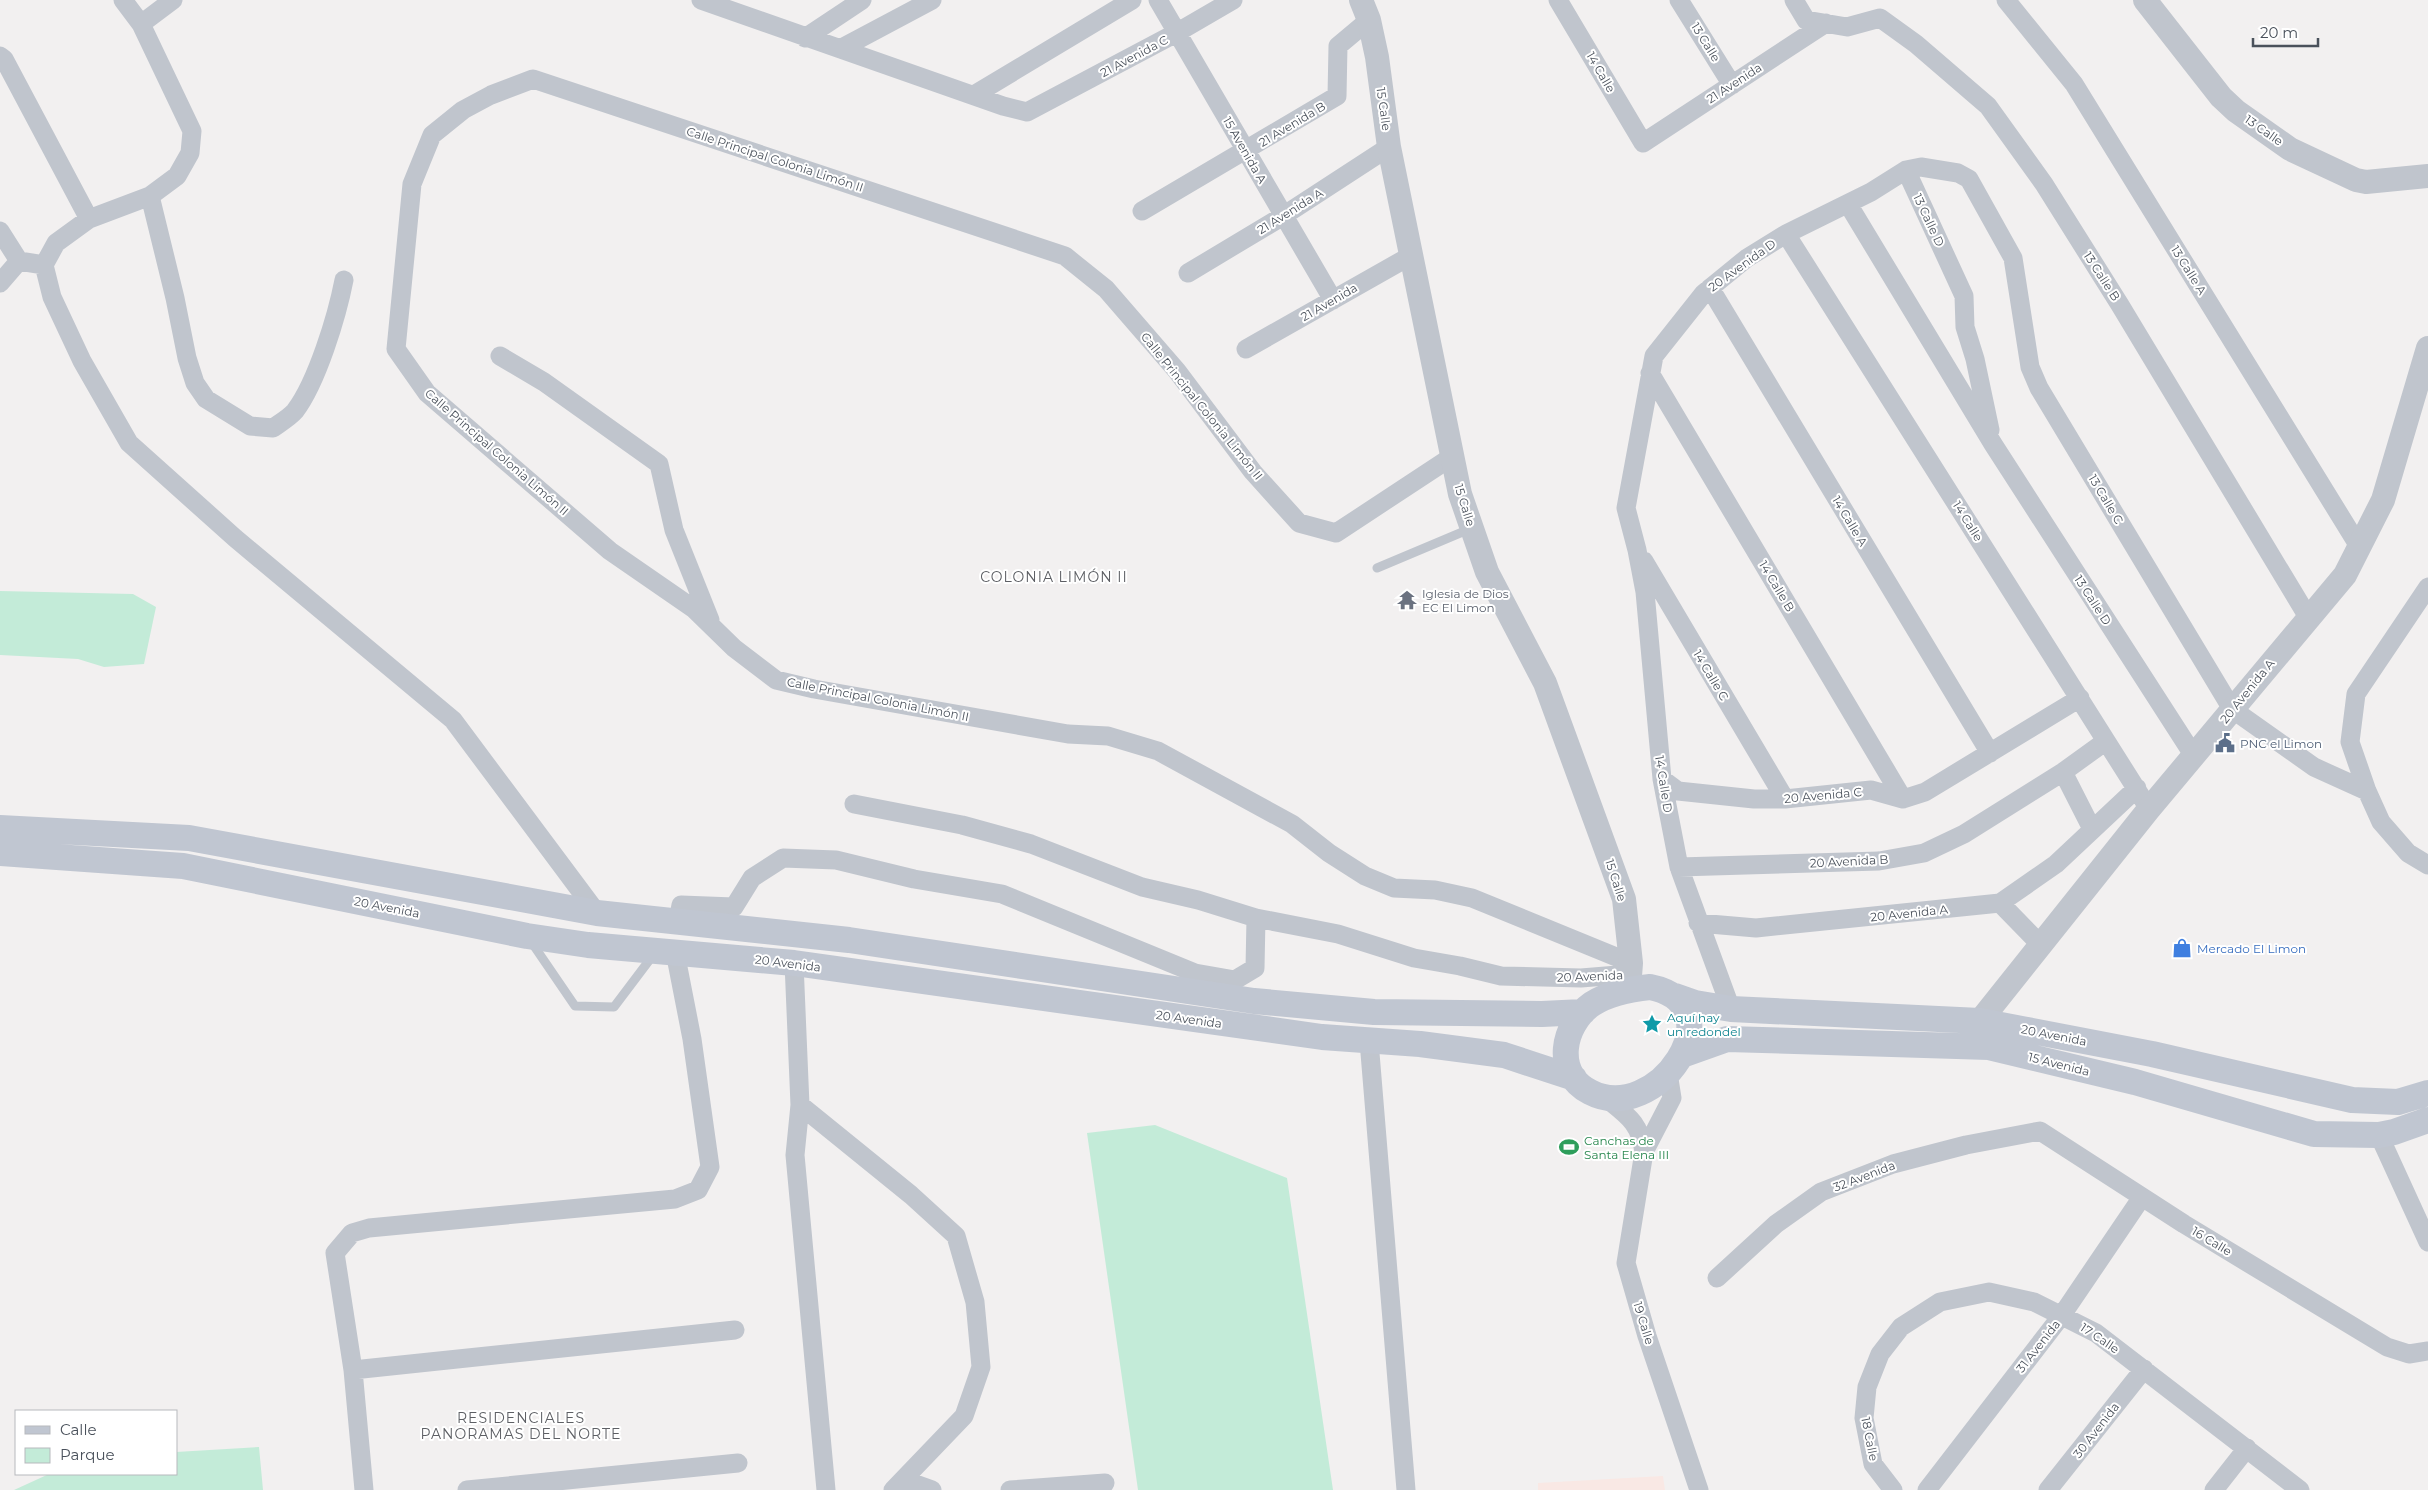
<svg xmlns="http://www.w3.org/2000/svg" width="2428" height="1490" font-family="Montserrat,sans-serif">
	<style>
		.medical { fill: #f9e8e4 }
		.green { fill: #c3ebd8 }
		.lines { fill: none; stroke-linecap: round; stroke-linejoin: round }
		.service { stroke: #c0c5cd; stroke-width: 9 }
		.minor { stroke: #c0c5cd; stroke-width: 19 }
		.tertiary { stroke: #c0c5cd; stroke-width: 24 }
		.secondary { stroke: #c0c6d1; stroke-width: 26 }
		.labels { text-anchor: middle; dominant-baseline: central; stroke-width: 4; stroke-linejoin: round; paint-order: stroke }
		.street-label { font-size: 12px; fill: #4a515b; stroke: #fff }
		.worship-label { font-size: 12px; fill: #5b616d; stroke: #fff; text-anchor: start }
		.service-label { font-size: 12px; fill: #4e5e75; stroke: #fff; text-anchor: start }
		.shop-label { font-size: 12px; fill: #366cbe; stroke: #fff; text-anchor: start }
		.culture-label { font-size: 12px; fill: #0d838f; stroke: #fff; text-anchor: start }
		.leisure-label { font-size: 12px; fill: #27864d; stroke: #fff; text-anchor: start }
		.neighbourhood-label { font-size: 14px; letter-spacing: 1px; fill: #5d5f64; stroke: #fff }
	</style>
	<rect width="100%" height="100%" fill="#f2f0f0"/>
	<path class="medical" d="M1663 1476 1665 1490H1538V1483Z"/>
	<path class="green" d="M0 591 133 594 156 607 144 664 104 667 78 659 0 655Z
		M1155 1125 1287 1178 1333 1490H1138L1087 1133Z
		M259 1447 263 1490H14L49 1474H176V1452Z"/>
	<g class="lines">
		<path class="service" d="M1377 568 1472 528
			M532 943 575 1006 614 1007 654 954"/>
		<path class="minor" d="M123 0 141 24 192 131 190 153 177 176 150 196 89 219 56 243 44 265 52 297 82 361 129 443 235 538 453 720 597 913
			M701 0 1003 106 1027 112 1178 32 1233 0
			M1158 0 1333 300
			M1558 0 1643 143 1826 23
			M1679 0 1732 85
			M1794 0 1806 20 1847 27 1880 18 1916 44 1988 106 2044 184 2120 305 2308 617
			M2006 0 2074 84 2360 548
			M141 24 173 0
			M805 38 862 0
			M840 49 932 0
			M0 56 4 59 89 219
			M974 95 1132 0
			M1906 170 1964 296 1965 327 1975 359 1990 430
			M150 196 175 298 187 358 195 383 206 399 250 426 273 428C280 423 290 417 295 411 317 382 337 316 344 280
			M1848 204 1993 444 2194 756
			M1142 211 1337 96 1338 46 1369 20
			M0 231 19 261 44 265
			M1786 234 2149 809
			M1188 273 1283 216 1389 147
			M0 283 19 261
			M1710 288 1990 753
			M1246 349 1412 255
			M500 356 544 382 659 464 674 530 710 620
			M1650 373 1903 799
			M1453 456 1336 533 1299 523 1253 472 1177 371 1106 289 1065 256 533 79 491 95 463 110 432 135 412 184 396 349 427 393 610 551 694 609 734 648 776 680 814 689 1068 734 1108 736 1158 751 1292 824 1329 853 1365 876 1394 888 1435 890 1472 898 1631 963
			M1644 561 1785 799
			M2428 587 2356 694 2350 742 2367 791 2381 822 2408 853 2428 865
			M2063 772 2092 829
			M1662 779 1678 791 1754 799H1785L1871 790 1903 799 1925 792 2080 698
			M854 804 962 825 1031 844 1142 887 1198 900 1256 918 1338 934 1414 958 1460 966 1501 976 1581 978 1630 974
			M1679 867 1879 861 1924 853 1964 834 2063 772 2106 741
			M2000 903 2040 944
			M678 921 681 905 734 907 752 878 783 858 836 860 914 879 1002 894 1195 973 1235 980 1255 968 1256 918
			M1698 923 1756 928 2000 903 2056 864 2137 788
			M794 963 800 1105 795 1155 826 1490
			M1731 1009 1679 867 1662 779 1645 592 1637 550 1626 508 1654 356 1704 293 1747 258 1786 234 1871 192 1906 170 1921 167 1958 173 1969 179 2013 258 2030 367 2039 388 2232 709 2314 767 2367 791
			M1369 1041 1406 1490
			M1607 1099C1628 1116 1640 1123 1644 1152L1626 1263 1647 1336 1699 1490
			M800 1105 911 1195 956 1236 975 1302 981 1367 964 1416 893 1490
			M2379 1135 2428 1242
			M1644 1152 1672 1098 1668 1073
			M1717 1278 1776 1224 1821 1192 1893 1164 1966 1145 2040 1131 2184 1224 2387 1347 2409 1354 2428 1351
			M353 1370 735 1330
			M904 1480 932 1490
			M364 1490 353 1370 335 1253 352 1233 369 1228 675 1199 698 1190 710 1167 692 1039 675 952
			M467 1490 738 1463
			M1010 1490 1105 1483
			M1893 1490 1873 1464 1864 1418 1867 1387 1880 1354 1901 1327 1940 1302 1989 1292 2034 1302 2096 1333 2300 1490
			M1927 1490 2062 1315 2142 1197
			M2048 1490 2144 1369
			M2214 1490 2247 1448"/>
		<path class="tertiary" d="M1361 0 1369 20 1377 57 1389 147 1460 494 1487 572 1545 683 1624 899 1631 963 1629 989
			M2145 0 2221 97 2236 111 2290 149 2356 180 2366 182 2428 176
			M1980 1021 2149 809 2345 575 2383 500 2428 348"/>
		<path class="secondary" d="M0 828 189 838 597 913 849 940 1254 1001 1374 1012 1542 1014 1583 1012
			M0 853 183 866 527 936 588 945 794 963 1322 1037 1420 1044 1504 1055 1574 1078
			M1650 987C1740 1005 1656 1127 1590 1092 1553 1073 1562 1025 1592 1004 1609 993 1630 989 1650 987Z
			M1675 996 1695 1003 1731 1009 1980 1021 2152 1054 2352 1100 2398 1102 2428 1093
			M1682 1055 1727 1039 1989 1047 2135 1082 2314 1134 2379 1135 2394 1132 2428 1120"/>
	</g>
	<defs>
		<symbol id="temple-bare" viewBox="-9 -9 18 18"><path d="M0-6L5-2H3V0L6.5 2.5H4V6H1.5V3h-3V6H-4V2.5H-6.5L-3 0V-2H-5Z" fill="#6b7280" stroke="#fff" stroke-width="2.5" paint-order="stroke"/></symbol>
		<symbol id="civic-bare" viewBox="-9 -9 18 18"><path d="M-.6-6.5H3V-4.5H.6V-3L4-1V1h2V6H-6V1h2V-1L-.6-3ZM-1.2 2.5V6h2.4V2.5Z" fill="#5c6f8a" stroke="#fff" stroke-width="2.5" paint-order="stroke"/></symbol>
		<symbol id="shop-bare" viewBox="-9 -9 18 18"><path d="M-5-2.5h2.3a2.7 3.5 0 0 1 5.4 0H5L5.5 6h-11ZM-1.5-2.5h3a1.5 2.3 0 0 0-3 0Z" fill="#3f7fe0" stroke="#fff" stroke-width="2.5" paint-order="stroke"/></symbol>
		<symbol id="sight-bare" viewBox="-9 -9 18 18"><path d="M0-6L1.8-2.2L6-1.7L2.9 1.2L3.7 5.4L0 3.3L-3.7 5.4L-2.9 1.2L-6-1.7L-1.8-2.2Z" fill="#0f9aa8" stroke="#fff" stroke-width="2.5" paint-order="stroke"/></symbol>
		<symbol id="stadium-bare" viewBox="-9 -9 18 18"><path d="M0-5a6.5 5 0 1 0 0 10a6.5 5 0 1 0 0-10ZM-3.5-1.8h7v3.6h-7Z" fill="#2e9e5b" stroke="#fff" stroke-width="2.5" paint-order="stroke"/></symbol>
	</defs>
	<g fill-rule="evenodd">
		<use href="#temple-bare" x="1393" y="586" width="28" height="28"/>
		<use href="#civic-bare" x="2211" y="729" width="28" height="28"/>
		<use href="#shop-bare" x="2168" y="934" width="28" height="28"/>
		<use href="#sight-bare" x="1638" y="1010" width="28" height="28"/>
		<use href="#stadium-bare" x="1555" y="1133" width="28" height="28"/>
	</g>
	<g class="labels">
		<g class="street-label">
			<text transform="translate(1706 42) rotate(58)">13 Calle</text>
			<text transform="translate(1134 56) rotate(-28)">21 Avenida C</text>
			<text transform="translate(1601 72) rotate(60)">14 Calle</text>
			<text transform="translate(1734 83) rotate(-33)">21 Avenida</text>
			<text transform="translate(1384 109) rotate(82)">15 Calle</text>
			<text transform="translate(1292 124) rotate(-31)">21 Avenida B</text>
			<text transform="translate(2264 130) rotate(35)">13 Calle</text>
			<text transform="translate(1245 150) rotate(60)">15 Avenida A</text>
			<text transform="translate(775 159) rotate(18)">Calle Principal Colonia Limón II</text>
			<text transform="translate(1290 211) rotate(-32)">21 Avenida A</text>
			<text transform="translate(1929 220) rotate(65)">13 Calle D</text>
			<text transform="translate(1742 265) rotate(-36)">20 Avenida D</text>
			<text transform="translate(2189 270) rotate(58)">13 Calle A</text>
			<text transform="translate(2102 276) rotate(57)">13 Calle B</text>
			<text transform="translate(1329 302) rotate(-30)">21 Avenida</text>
			<text transform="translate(1202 406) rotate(51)">Calle Principal Colonia Limón II</text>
			<text transform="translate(497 452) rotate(41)">Calle Principal Colonia Limón II</text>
			<text transform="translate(2106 499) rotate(59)">13 Calle C</text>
			<text transform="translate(1465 505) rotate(73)">15 Calle</text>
			<text transform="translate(1850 521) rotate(59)">14 Calle A</text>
			<text transform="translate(1968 521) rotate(58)">14 Calle</text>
			<text transform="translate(1777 586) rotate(59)">14 Calle B</text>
			<text transform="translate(2093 600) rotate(57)">13 Calle D</text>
			<text transform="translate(1711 675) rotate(59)">14 Calle C</text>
			<text transform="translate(2247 691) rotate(-51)">20 Avenida A</text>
			<text transform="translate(878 699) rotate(11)">Calle Principal Colonia Limón II</text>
			<text transform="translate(1664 784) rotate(81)">14 Calle D</text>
			<text transform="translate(1823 795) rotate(-5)">20 Avenida C</text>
			<text transform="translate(1849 861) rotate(-3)">20 Avenida B</text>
			<text transform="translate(1616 880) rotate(72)">15 Calle</text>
			<text transform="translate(387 907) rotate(11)">20 Avenida</text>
			<text transform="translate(1909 913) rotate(-6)">20 Avenida A</text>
			<text transform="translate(788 963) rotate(7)">20 Avenida</text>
			<text transform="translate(1590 976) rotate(-2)">20 Avenida</text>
			<text transform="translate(1189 1019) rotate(8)">20 Avenida</text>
			<text transform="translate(2054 1035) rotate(11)">20 Avenida</text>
			<text transform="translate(2059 1064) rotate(14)">15 Avenida</text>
			<text transform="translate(1864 1176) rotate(-21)">32 Avenida</text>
			<text transform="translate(2212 1241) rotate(31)">16 Calle</text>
			<text transform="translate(1644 1323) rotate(73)">19 Calle</text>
			<text transform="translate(2100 1338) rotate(34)">17 Calle</text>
			<text transform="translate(2038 1346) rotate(-52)">31 Avenida</text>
			<text transform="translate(2096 1430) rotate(-52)">30 Avenida</text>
			<text transform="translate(1870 1439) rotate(79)">18 Calle</text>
		</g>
		<g class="worship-label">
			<text x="1422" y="593">Iglesia de Dios<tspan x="1422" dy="14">EC El Limon</tspan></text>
		</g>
		<g class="service-label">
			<text x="2240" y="743">PNC el Limon</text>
		</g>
		<g class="shop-label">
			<text x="2197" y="948">Mercado El Limon</text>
		</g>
		<g class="culture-label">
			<text x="1667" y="1017">Aquí hay<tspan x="1667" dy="14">un redondel</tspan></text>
		</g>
		<g class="leisure-label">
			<text x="1584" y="1140">Canchas de<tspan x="1584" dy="14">Santa Elena III</tspan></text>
		</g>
		<g class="neighbourhood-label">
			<text x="1054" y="577">COLONIA LIMÓN II</text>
			<text x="521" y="1418">RESIDENCIALES<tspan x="521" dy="16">PANORAMAS DEL NORTE</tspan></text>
		</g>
	</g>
	<rect x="15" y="1410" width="162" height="65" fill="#ffffff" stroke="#b7b9bd"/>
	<rect x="25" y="1426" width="25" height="8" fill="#c0c6d1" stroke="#b7b9bd"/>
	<text x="60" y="1435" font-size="15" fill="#4a515b">Calle</text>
	<rect x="25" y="1448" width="25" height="15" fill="#c3ebd8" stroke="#b7b9bd"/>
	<text x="60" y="1460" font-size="15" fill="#4a515b">Parque</text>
	<path d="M2253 38v8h65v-8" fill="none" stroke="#4a515b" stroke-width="2.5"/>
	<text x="2260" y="38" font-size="15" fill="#4a515b" stroke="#ffffff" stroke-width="4" paint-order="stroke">20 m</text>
</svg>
